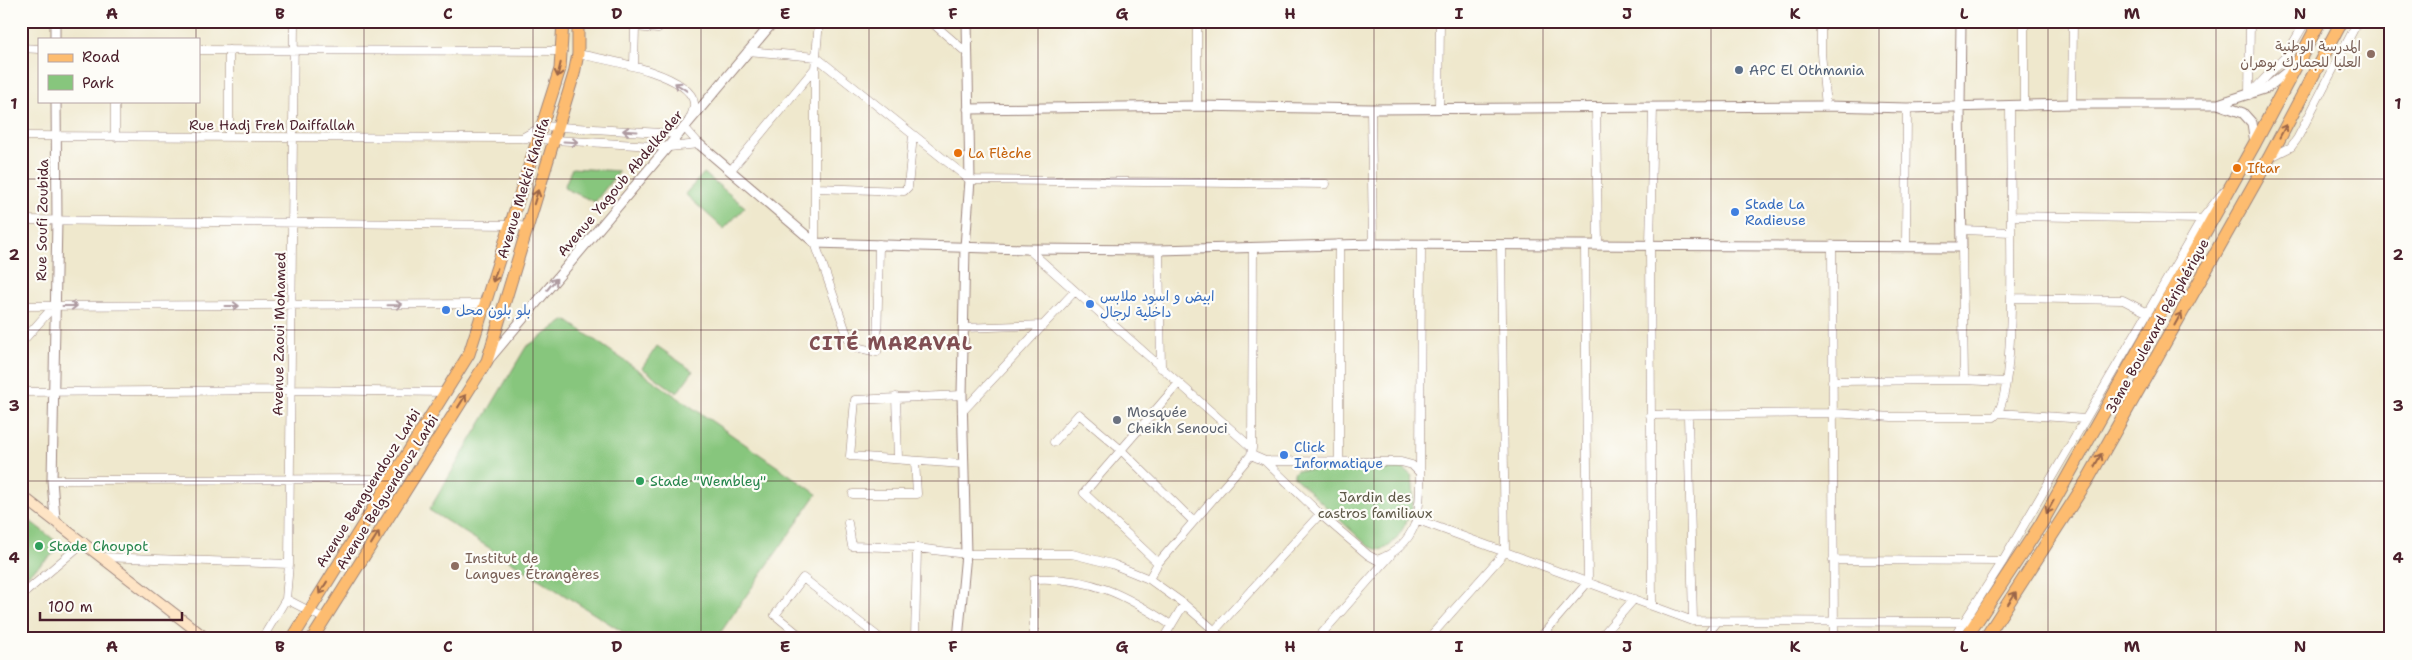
<svg xmlns="http://www.w3.org/2000/svg" width="2412" height="660" font-family="'Shantell Sans','Playpen Sans Arabic',sans-serif">
	<style>
		.green { fill: #87c67d; stroke: #687254 }
		.lines { fill: none; stroke-linecap: round; stroke-linejoin: round }
		.minor-casing { stroke: #9c847c; stroke-width: 9 }
		.tertiary-casing { stroke: #9c847c; stroke-width: 11 }
		.secondary-casing { stroke: #9c847c; stroke-width: 12 }
		.primary-casing { stroke: #9c847c; stroke-width: 13 }
		.trunk-casing { stroke: #9c847c; stroke-width: 14 }
		.minor { stroke: #fff; stroke-width: 8 }
		.tertiary { stroke: #fff; stroke-width: 9 }
		.secondary { stroke: #fee4c5; stroke-width: 10 }
		.primary { stroke: #fdbc6f; stroke-width: 11 }
		.trunk { stroke: #fdbc6f; stroke-width: 12 }
		.oneway { stroke: #9b664a }
		.oneway2 { stroke: #ae9aa0 }
		.grid { fill: none; stroke: #4a1f2b; stroke-width: 1; stroke-opacity: 0.55 }
		.education-dot { fill: #8d6e63; stroke: #fdfcf7; stroke-width: 2 }
		.service-dot { fill: #5c6f8a; stroke: #fdfcf7; stroke-width: 2 }
		.food-dot { fill: #e8710a; stroke: #fdfcf7; stroke-width: 2 }
		.shop-dot { fill: #3f7fe0; stroke: #fdfcf7; stroke-width: 2 }
		.worship-dot { fill: #6b7280; stroke: #fdfcf7; stroke-width: 2 }
		.leisure-dot { fill: #2e9e5b; stroke: #fdfcf7; stroke-width: 2 }
		.labels { text-anchor: middle; dominant-baseline: central; stroke-width: 4.5; stroke-linejoin: round; paint-order: stroke }
		.education-label { font-size: 14px; fill: #785e54; stroke: #fdfcf7; text-anchor: end }
		.service-label { font-size: 14px; fill: #4e5e75; stroke: #fdfcf7; text-anchor: start }
		.street-label { font-size: 14px; fill: #4a1f2b; stroke: #fdfcf7 }
		.food-label { font-size: 14px; fill: #c56008; stroke: #fdfcf7; text-anchor: start }
		.shop-label { font-size: 14px; fill: #366cbe; stroke: #fdfcf7; text-anchor: start }
		.worship-label { font-size: 14px; fill: #5b616d; stroke: #fdfcf7; text-anchor: start }
		.leisure-label { font-size: 14px; fill: #27864d; stroke: #fdfcf7; text-anchor: start }
		.park-label { font-size: 14px; fill: #5f5948; stroke: #fdfcf7 }
		.district-label { font-size: 19px; font-weight: bold; letter-spacing: 1px; fill: #814f53; stroke: #fdfcf7 }
		.neatline { fill: none; stroke: #4a1f2b; stroke-width: 2 }
		.grid-label { font-size: 16px; text-anchor: middle; font-weight: bold; fill: #4a1f2b }
	</style>
	<rect width="100%" height="100%" fill="#fdfcf7"/>
	<filter id="ink" filterUnits="userSpaceOnUse"><feTurbulence type="fractalNoise" baseFrequency=".02" numOctaves="2"/><feDisplacementMap in="SourceGraphic" scale="10" xChannelSelector="R" yChannelSelector="G"/><feConvolveMatrix kernelMatrix="1 2 1 2 8 2 1 2 1" color-interpolation-filters="sRGB"/></filter>
	<filter id="wash" filterUnits="userSpaceOnUse"><feTurbulence type="fractalNoise" baseFrequency=".0096" numOctaves="4" result="noise"/><feDisplacementMap in="SourceGraphic" scale="20" xChannelSelector="R" yChannelSelector="G"/><feGaussianBlur stdDeviation="1.12" result="paint"/><feColorMatrix in="noise" values="0 0 0 0 0 0 0 0 0 0 0 0 0 0 0 0 0 1.4 0 .05"/><feComposite in="paint" operator="in"/></filter>
	<g filter="url(#wash)">
		<rect width="100%" height="100%" fill="#efe8cd"/>
		<path class="green" d="M572 168 619 171 595 202 564 188Z
			M704 173 745 207 724 229 685 194Z
			M566 320 817 494 716 639H634L429 510 526 347Z
			M657 346 693 371 677 393 642 368Z
			M1404 469 1412 476C1413 484 1414 495 1413 504 1411 516 1396 546 1383 549 1378 551 1373 548 1368 546L1294 477V473L1297 470Z
			M21 514 57 542V551L21 580Z"/>
	</g>
	<g filter="url(#ink)">
		<g class="lines">
			<defs>
				<path id="minor" d="M819 21 815 68V243L851 346 877 352 879 244
					M930 21 967 53
					M1821 21V53L1826 106
					M2024 21V106
					M21 48 39 49
					M199 50 563 51
					M748 51 816 57 970 180 1326 184
					M578 54C602 59 690 73 694 103 695 111 688 122 685 128L699 144
					M634 65 635 27 658 29
					M2250 94 2285 57 2306 21
					M2249 95 2250 21
					M2072 104 2073 21
					M1197 106V21
					M1439 108 1440 21
					M1371 109 1373 244
					M1596 109 1598 244
					M21 136 522 138 669 147 699 144
					M115 137V101
					M229 137V50
					M522 138 543 126 679 134
					M2271 157 2291 147 2297 139 2358 21
					M731 170 815 68
					M816 188 904 191 908 187 913 135
					M2011 216 2202 219
					M21 220 511 225 527 227
					M1962 230 2011 232 2010 106
					M1339 244V462
					M1832 245 1834 639
					M1906 246 1907 108
					M1028 249 1252 448 1251 455 1265 461 1401 462 1412 465 1420 473C1421 512 1418 545 1377 560L1368 555 1320 514 1265 461
					M1159 250 1161 368
					M2012 298 2123 300 2146 312
					M21 306 485 304
					M963 328 1043 325
					M21 343 54 306
					M1964 380 2006 382
					M1832 381 1964 380 1962 247
					M21 392 291 390 446 392
					M962 395 855 400 850 456 963 464
					M896 397 898 458
					M962 412 1075 291
					M1999 413 2085 419
					M1650 415 1833 413 1892 417H1994C2015 402 2011 262 2011 232
					M1688 415 1693 621
					M1054 442 1079 414 1120 449 1193 521
					M1252 448 1253 248
					M1420 473 1421 244
					M52 480 391 479
					M853 494H917L915 461
					M1418 520 1693 621 1976 622
					M848 523 852 546 917 548 966 554H1072L1112 564 1149 579 1184 604 1224 639
					M102 557 289 564
					M1833 560 2003 561
					M1158 563 1084 493 1178 384
					M1149 579 1158 563 1251 455
					M21 596 84 542
					M286 599 325 619
					M1652 606 1650 245 1653 108
					M1215 630 1320 514
					M262 639 286 599 289 564 294 21
					M804 639 775 615 803 578 881 639
					M915 639 917 548
					M1034 639V579C1090 576 1126 595 1171 625
					M1163 639 1184 604
					M1317 639 1390 556
					M1428 639 1505 552 1501 245
					M1539 639 1588 582 1585 245
					M1599 639 1634 599
					M1703 639 1718 621
					M1953 639 2003 561 2202 219 2224 191"/>
				<path id="tertiary" d="M55 39V21
					M2221 103 2267 88 2293 67
					M968 109 1197 106 1371 109 1826 106 1907 108 2072 104H2218L2243 113 2252 123 2255 143
					M699 144 815 243 1028 249 1159 250 1373 244 1962 247 1960 107 1961 21
					M489 359 774 21
					M55 519 52 480 57 220 56 101
					M958 639 966 554 962 395 965 247 970 180 967 21"/>
				<path id="secondary" d="M21 495 207 639"/>
				<path id="primary" d="M292 639 469 354 560 69 563 21
					M312 639 487 361 574 74 578 54V21"/>
				<path id="trunk" d="M1965 639 2041 524 2255 143 2320 21
					M1985 639 2088 479 2269 158 2342 21"/>
			</defs>
			<use href="#minor" class="minor-casing"/>
			<use href="#tertiary" class="tertiary-casing"/>
			<use href="#secondary" class="secondary-casing"/>
			<use href="#primary" class="primary-casing"/>
			<use href="#trunk" class="trunk-casing"/>
			<use href="#minor" class="minor"/>
			<use href="#tertiary" class="tertiary"/>
			<use href="#secondary" class="secondary"/>
			<use href="#primary" class="primary"/>
			<use href="#trunk" class="trunk"/>
		</g>
		<defs><path id="oneway-shaft" d="M-6 0H5M1.5-3L5.5 0L1.5 3" fill="none" stroke-width="1.6" stroke-linecap="round" stroke-linejoin="round" transform="scale(1.25)"/></defs>
		<g class="oneway">
			<use href="#oneway-shaft" transform="translate(559 70) rotate(103)"/>
			<use href="#oneway-shaft" transform="translate(2283 131) rotate(-62)"/>
			<use href="#oneway-shaft" transform="translate(536 197) rotate(-73)"/>
			<use href="#oneway-shaft" transform="translate(495 275) rotate(108)"/>
			<use href="#oneway-shaft" transform="translate(2178 319) rotate(-61)"/>
			<use href="#oneway-shaft" transform="translate(462 401) rotate(-58)"/>
			<use href="#oneway-shaft" transform="translate(2098 460) rotate(-61)"/>
			<use href="#oneway-shaft" transform="translate(2050 507) rotate(119)"/>
			<use href="#oneway-shaft" transform="translate(375 538) rotate(-58)"/>
			<use href="#oneway-shaft" transform="translate(323 588) rotate(122)"/>
			<use href="#oneway-shaft" transform="translate(2012 598) rotate(-57)"/>
		</g>
		<g class="oneway2">
			<use href="#oneway-shaft" transform="translate(681 87) rotate(-146)"/>
			<use href="#oneway-shaft" transform="translate(630 131) rotate(-177)"/>
			<use href="#oneway-shaft" transform="translate(571 142) rotate(3)"/>
			<use href="#oneway-shaft" transform="translate(552 284) rotate(-50)"/>
			<use href="#oneway-shaft" transform="translate(395 305) rotate(-1)"/>
			<use href="#oneway-shaft" transform="translate(70 306)"/>
			<use href="#oneway-shaft" transform="translate(232 306)"/>
		</g>
	</g>
	<path class="grid" d="M196 21V39M364 21V639M533 21V639M701 21V639M869 21V639M1038 21V639M1206 21V639M1374 21V639M1543 21V639M1711 21V639M1879 21V639M2048 21V639M2216 21V639M196 101V639M21 179H2391M21 330H2391M21 481H2391"/>
	<g class="education-dot">
		<circle cx="2371" cy="54" r="5"/>
		<circle cx="455" cy="566" r="5"/>
	</g>
	<circle class="service-dot" cx="1739" cy="70" r="5"/>
	<g class="food-dot">
		<circle cx="958" cy="153" r="5"/>
		<circle cx="2237" cy="168" r="5"/>
	</g>
	<g class="shop-dot">
		<circle cx="1735" cy="212" r="5"/>
		<circle cx="1090" cy="304" r="5"/>
		<circle cx="446" cy="310" r="5"/>
		<circle cx="1284" cy="455" r="5"/>
	</g>
	<circle class="worship-dot" cx="1117" cy="420" r="5"/>
	<g class="leisure-dot">
		<circle cx="640" cy="481" r="5"/>
		<circle cx="39" cy="546" r="5"/>
	</g>
	<g class="labels">
		<g class="education-label">
			<text x="2361" y="46">المدرسة الوطنية<tspan x="2361" dy="16">العليا للجمارك بوهران</tspan></text>
			<text x="465" y="558" text-anchor="start">Institut de<tspan x="465" dy="16">Langues Étrangères</tspan></text>
		</g>
		<g class="service-label">
			<text x="1749" y="70">APC El Othmania</text>
		</g>
		<g class="street-label">
			<text x="272" y="125">Rue Hadj Freh Daiffallah</text>
			<text transform="translate(620 183) rotate(-50)">Avenue Yagoub Abdelkader</text>
			<text transform="translate(523 188) rotate(-73)">Avenue Mekki Khalifa</text>
			<text transform="translate(42 220) rotate(-89)">Rue Soufi Zoubida</text>
			<text transform="translate(2157 326) rotate(-61)">3ème Boulevard Périphérique</text>
			<text transform="translate(279 334) rotate(-89)">Avenue Zaoui Mohamed</text>
			<text transform="translate(368 488) rotate(-58)">Avenue Benguendouz Larbi</text>
			<text transform="translate(387 492) rotate(-58)">Avenue Belguendouz Larbi</text>
		</g>
		<g class="food-label">
			<text x="968" y="153">La Flèche</text>
			<text x="2247" y="168">Iftar</text>
		</g>
		<g class="shop-label">
			<text x="1745" y="204">Stade La<tspan x="1745" dy="16">Radieuse</tspan></text>
			<text x="1100" y="296">ابيض و اسود ملابس<tspan x="1100" dy="16">داخلية لرجال</tspan></text>
			<text x="456" y="310">بلو بلون محل</text>
			<text x="1294" y="447">Click<tspan x="1294" dy="16">Informatique</tspan></text>
		</g>
		<g class="worship-label">
			<text x="1127" y="412">Mosquée<tspan x="1127" dy="16">Cheikh Senouci</tspan></text>
		</g>
		<g class="leisure-label">
			<text x="650" y="481">Stade "Wembley"</text>
			<text x="49" y="546">Stade Choupot</text>
		</g>
		<g class="park-label">
			<text x="1375" y="497">Jardin des<tspan x="1375" dy="16">castros familiaux</tspan></text>
		</g>
		<g class="district-label">
			<text x="891" y="343">CITÉ MARAVAL</text>
		</g>
	</g>
	<rect width="2412" height="660" fill="none" stroke="#fdfcf7" stroke-width="55"/>
	<rect x="38" y="38" width="162" height="65" fill="#fdfcf7" stroke="#b5a4a5"/>
	<rect x="48" y="54" width="25" height="8" fill="#fdbc6f" stroke="#b5a4a5"/>
	<text x="82" y="62" font-size="15" fill="#4a1f2b">Road</text>
	<rect x="48" y="75" width="25" height="15" fill="#87c67d" stroke="#b5a4a5"/>
	<text x="82" y="88" font-size="15" fill="#4a1f2b">Park</text>
	<path d="M40 612v8h142v-8" fill="none" stroke="#4a1f2b" stroke-width="2.5"/>
	<text x="48" y="612" font-size="15" fill="#4a1f2b" stroke="#fdfcf7" stroke-width="4" paint-order="stroke">100 m</text>
	<rect x="28" y="28" width="2356" height="604" class="neatline"/>
	<g class="grid-label">
		<text x="112" y="19">A</text>
		<text x="280" y="19">B</text>
		<text x="448" y="19">C</text>
		<text x="617" y="19">D</text>
		<text x="785" y="19">E</text>
		<text x="953" y="19">F</text>
		<text x="1122" y="19">G</text>
		<text x="1290" y="19">H</text>
		<text x="1459" y="19">I</text>
		<text x="1627" y="19">J</text>
		<text x="1795" y="19">K</text>
		<text x="1964" y="19">L</text>
		<text x="2132" y="19">M</text>
		<text x="2300" y="19">N</text>
		<text x="14" y="109">1</text>
		<text x="2398" y="109">1</text>
		<text x="14" y="260">2</text>
		<text x="2398" y="260">2</text>
		<text x="14" y="411">3</text>
		<text x="2398" y="411">3</text>
		<text x="14" y="563">4</text>
		<text x="2398" y="563">4</text>
		<text x="112" y="652">A</text>
		<text x="280" y="652">B</text>
		<text x="448" y="652">C</text>
		<text x="617" y="652">D</text>
		<text x="785" y="652">E</text>
		<text x="953" y="652">F</text>
		<text x="1122" y="652">G</text>
		<text x="1290" y="652">H</text>
		<text x="1459" y="652">I</text>
		<text x="1627" y="652">J</text>
		<text x="1795" y="652">K</text>
		<text x="1964" y="652">L</text>
		<text x="2132" y="652">M</text>
		<text x="2300" y="652">N</text>
	</g>
</svg>
